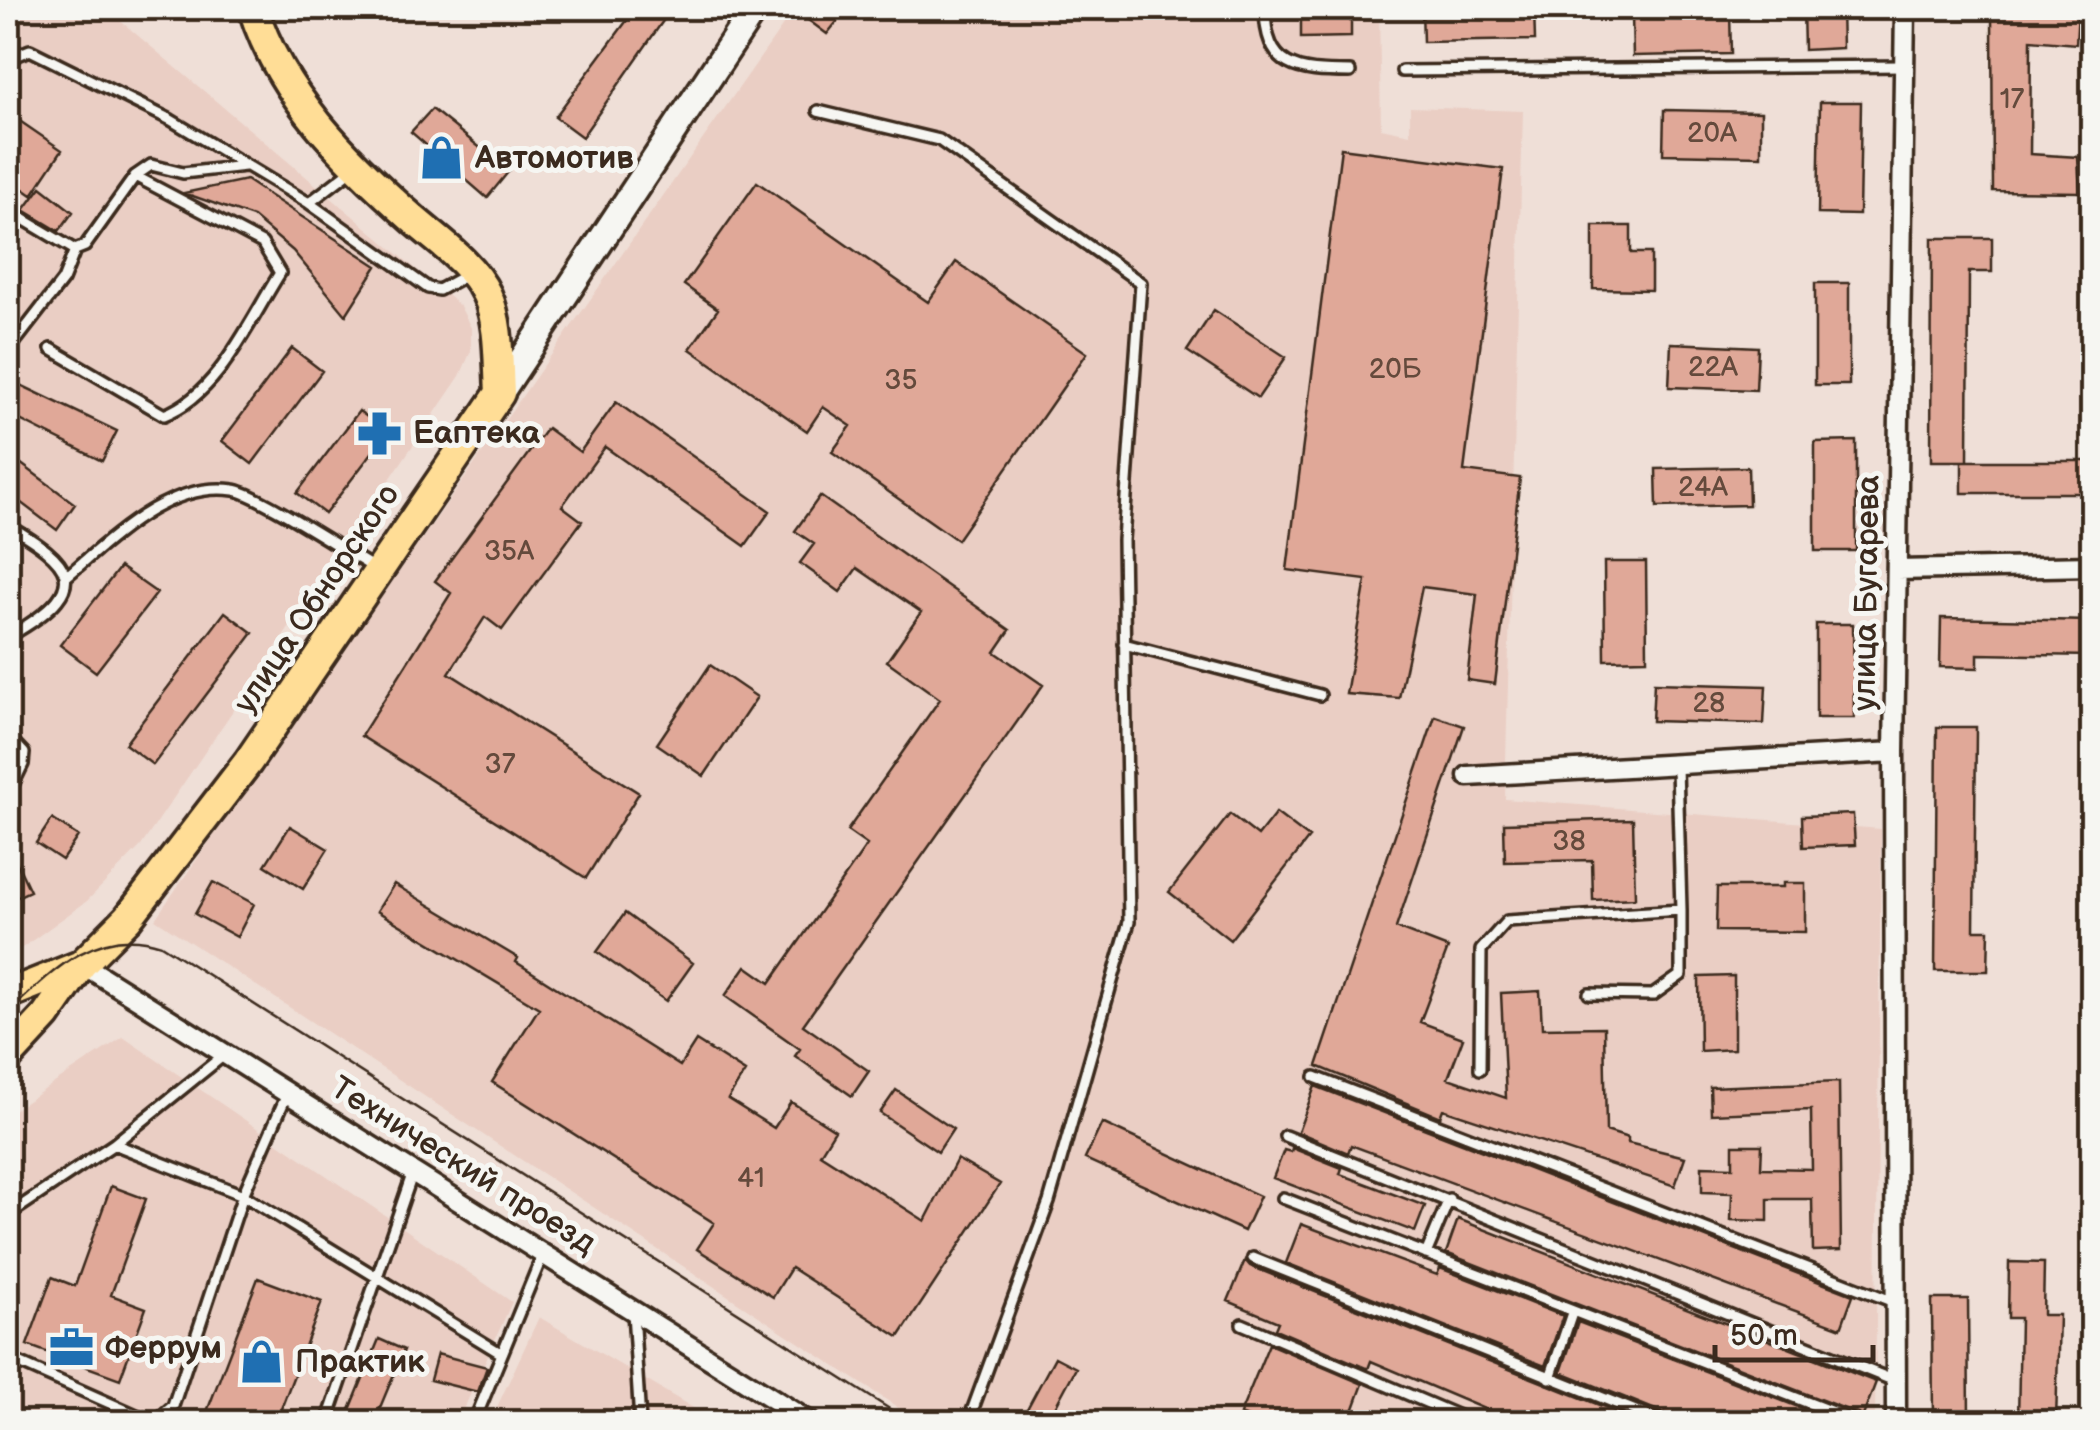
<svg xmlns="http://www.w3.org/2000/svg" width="2100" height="1430" font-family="'Balsamiq Sans',sans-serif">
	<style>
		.built { fill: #eacec4 }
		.building { fill: #e0a898; stroke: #3b2a1e; stroke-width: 2.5 }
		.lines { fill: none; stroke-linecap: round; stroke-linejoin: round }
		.service-casing { stroke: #3b2a1e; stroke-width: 16 }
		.minor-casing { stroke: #3b2a1e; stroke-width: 25 }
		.secondary-casing { stroke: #3b2a1e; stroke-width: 32 }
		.primary-casing { stroke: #3b2a1e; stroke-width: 35 }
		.service { stroke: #f6f6f2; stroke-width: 9 }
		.minor { stroke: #f6f6f2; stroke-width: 18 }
		.secondary { stroke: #f6f6f2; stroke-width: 25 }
		.primary { stroke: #ffdd96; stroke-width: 28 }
		.tram { stroke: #3b2a1e; stroke-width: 2.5 }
		.labels { text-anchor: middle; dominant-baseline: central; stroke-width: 10; stroke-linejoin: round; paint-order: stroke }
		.number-label { font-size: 28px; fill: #644a3c }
		.poi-label { font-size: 32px; font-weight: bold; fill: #3b2a1e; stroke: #f6f6f2; text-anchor: start }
		.street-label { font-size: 32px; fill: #3b2a1e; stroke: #f6f6f2 }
	</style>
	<rect width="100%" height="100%" fill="#efdfd7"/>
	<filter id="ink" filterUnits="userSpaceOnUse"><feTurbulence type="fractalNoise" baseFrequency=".01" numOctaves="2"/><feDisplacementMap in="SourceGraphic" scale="20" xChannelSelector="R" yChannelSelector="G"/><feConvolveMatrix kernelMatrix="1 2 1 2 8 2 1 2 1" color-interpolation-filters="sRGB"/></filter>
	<g filter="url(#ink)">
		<path class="built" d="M10 8H105L460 306 471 328V351L460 376 141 846 87 901 8 958Z
			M795 8H1379L1381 128 1410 134V107L1523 111 1505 799 1881 829 1875 1422H920L155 919Z
			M123 1037 512 1302 458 1422H8V1114Z
			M539 1317 717 1422H490Z"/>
		<path class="building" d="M613 8H672L582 137 555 117 628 19Z
			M792 8H848L827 34Z
			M1301 8H1351V37L1301 38Z
			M1422 8H1534L1535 40 1423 42Z
			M1803 8H1841L1842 48 1804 50Z
			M1992 11H2078L2076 44 2031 40 2030 154 2078 157 2080 192 1993 191Z
			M1730 12 1731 54 1633 56 1632 15Z
			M1820 102H1861L1859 215 1818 214Z
			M432 109 509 171 487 198 411 132Z
			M1664 110 1761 112V156L1663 154Z
			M8 113 62 150 32 195 8 178Z
			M1341 148 1503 169 1464 471 1520 478 1495 684 1467 680 1477 594 1422 587 1399 698 1346 694 1366 580 1287 570Z
			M246 180 377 266 346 315 293 251 253 217 184 193Z
			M757 182 928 302 956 262 1087 353 957 540 832 452 851 426 823 407 807 431 690 349 718 309 684 285Z
			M41 187 73 212 59 231 24 210Z
			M1593 226H1631V253H1651V290L1593 289Z
			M1932 238H1992V272H1969L1968 461H1931Z
			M1815 283H1849V385H1815Z
			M1214 310 1286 357 1258 398 1187 351Z
			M1671 343 1758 347 1756 390 1669 387Z
			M292 348 322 371 252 464 222 441Z
			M8 379 117 431 102 461 8 414Z
			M616 402 770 511 745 546 605 447 562 506 582 521 502 630 485 617 449 673 639 793 586 878 361 736 451 593 435 581 547 428 580 452Z
			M359 411 388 432 325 514 297 493Z
			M1856 441V551H1815V442Z
			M8 454 75 504 57 530 8 493Z
			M1962 461H2092V493H1962Z
			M1748 467 1749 505 1657 507 1656 469Z
			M820 496 1010 630 995 652 1043 685 803 1025 869 1071 852 1096 795 1056 800 1049 725 996 746 966 770 983 867 845 847 831 940 699 887 661 921 612 857 568 840 592 800 563 814 544 795 531Z
			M1604 562H1646L1647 659 1605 660Z
			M120 567 157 593 96 672 60 645Z
			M225 612 253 633 153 765 125 744Z
			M1941 618 2092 621V656L1978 654V668L1940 667Z
			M1816 624H1853L1854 718H1816Z
			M710 665 757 697 704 776 657 744Z
			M1654 683 1766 686 1764 724 1652 721Z
			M1435 716 1464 726 1396 928 1448 948 1420 1022 1463 1038 1448 1078 1506 1098 1501 993 1540 991 1542 1028 1604 1027 1606 1131 1628 1138V1143L1685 1157 1675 1186 1443 1109 1440 1117 1317 1066Z
			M1937 727H1976L1974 930H1989L1988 971H1935Z
			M1276 813 1309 838 1230 940 1169 892 1230 814 1258 836Z
			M1853 814 1855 845 1803 847 1802 816Z
			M52 819 78 836 62 860 36 843Z
			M1633 819 1635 898 1593 900 1592 860 1505 862 1504 823Z
			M290 826 328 849 303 889 265 865Z
			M8 844 30 891 8 901Z
			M213 882 254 904 237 937 195 914Z
			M1783 883H1805V932L1716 931 1717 887H1783Z
			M394 884 518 958 516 962 680 1066 696 1041 745 1072 728 1099 774 1128 791 1102 835 1130 820 1154 925 1221 957 1159 1000 1184 899 1337 791 1268 773 1297 697 1249 714 1223 492 1082 539 1008 377 911Z
			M625 913 693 963 666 1001 597 952Z
			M1734 976V1049L1700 1051 1699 977Z
			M1839 1082 1841 1250 1813 1251 1812 1199H1768V1221L1731 1220 1732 1193 1702 1192V1166L1733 1167V1145H1762L1761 1168 1812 1169 1811 1110 1711 1114 1710 1087Z
			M1315 1086 1853 1295 1841 1328 1351 1145 1348 1153 1298 1132Z
			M896 1090 953 1129 938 1152 880 1113Z
			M1102 1123 1260 1196 1244 1231 1085 1159Z
			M1292 1148 1342 1168 1340 1174 1425 1206 1415 1232 1273 1178 1284 1150 1291 1152Z
			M111 1186 146 1199 111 1295 146 1308 120 1379 27 1345 52 1277 75 1286Z
			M1458 1219 1876 1382 1863 1416 1446 1253Z
			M1301 1224 1437 1275 1440 1268 1563 1316 1545 1366 1286 1263Z
			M1245 1260 1250 1266 1642 1422H1484L1489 1411 1371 1361 1368 1369 1275 1329 1278 1322 1228 1301Z
			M2009 1262 2044 1263 2043 1315H2059L2056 1422H2018L2020 1318H2008Z
			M258 1278 322 1302 276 1422H203Z
			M1932 1299H1968L1969 1422H1933Z
			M1578 1322 1837 1422H1671L1666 1414 1561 1372Z
			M379 1339 404 1350 374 1422H345Z
			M1269 1344 1363 1384 1349 1422H1261L1240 1414Z
			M437 1354 487 1367 478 1392 430 1380Z
			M1055 1357 1076 1368 1047 1422H1020Z"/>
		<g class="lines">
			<defs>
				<path id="service" d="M1265 8C1265 69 1297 72 1350 72
					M8 59 30 50 171 120 309 203 352 170
					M1402 71 1904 66
					M818 111 939 140 1141 283 1123 540 1129 922 1049 1202 968 1422
					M309 203 428 288 439 290 470 273
					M8 210 75 250 85 246 135 176 151 165 183 173 245 166
					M51 349 164 415C218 395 250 320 280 273L262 243 135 176
					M8 351 63 280 75 250
					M8 525C70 562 94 585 18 631L8 628
					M67 576C112 538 170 480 234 490 257 493 348 553 376 569
					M1124 644 1320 695
					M8 736 24 753 23 764 8 795
					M1589 994 1653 995 1681 975V910
					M1480 1069 1481 950 1507 921 1681 910 1677 767
					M1315 1077 1894 1302
					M1285 1136 1895 1381
					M114 1144 243 1195 288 1092
					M1283 1198 1858 1422
					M8 1215 114 1144 224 1055
					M1426 1254 1449 1199
					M1253 1258 1663 1422
					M633 1312 640 1422
					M1242 1324 1473 1422
					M8 1358 141 1417 158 1419 173 1406 243 1195 502 1354
					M1550 1378 1572 1313
					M327 1422 413 1172
					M474 1422 543 1254"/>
				<path id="minor" d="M1897 570 2092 566
					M1894 752 1896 1422
					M1468 776 1894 752 1905 8
					M82 964 810 1422"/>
				<path id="secondary" d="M500 393 755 8"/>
				<path id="primary" d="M8 994 81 965
					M8 1057 46 1016 82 964 128 918 248 762 500 393C498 362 500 324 487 295 472 263 438 241 413 219 346 160 280 95 253 8"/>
			</defs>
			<use href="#service" class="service-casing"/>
			<use href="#minor" class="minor-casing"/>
			<use href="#secondary" class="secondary-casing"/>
			<use href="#primary" class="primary-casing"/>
			<use href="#service" class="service"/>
			<use href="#minor" class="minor"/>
			<use href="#secondary" class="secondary"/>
			<use href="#primary" class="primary"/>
			<path class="tram" d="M8 1013C51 972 98 923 161 945L910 1422"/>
		</g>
	</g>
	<defs>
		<symbol id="shop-bare" viewBox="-9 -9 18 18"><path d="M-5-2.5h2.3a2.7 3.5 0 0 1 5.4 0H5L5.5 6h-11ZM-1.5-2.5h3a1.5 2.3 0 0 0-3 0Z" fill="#1f6fb2" stroke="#f6f6f2" stroke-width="2.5" paint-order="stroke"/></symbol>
		<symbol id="pharmacy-bare" viewBox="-9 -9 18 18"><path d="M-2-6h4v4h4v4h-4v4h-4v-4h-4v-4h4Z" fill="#1f6fb2" stroke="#f6f6f2" stroke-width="2.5" paint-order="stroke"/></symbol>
		<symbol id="office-bare" viewBox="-9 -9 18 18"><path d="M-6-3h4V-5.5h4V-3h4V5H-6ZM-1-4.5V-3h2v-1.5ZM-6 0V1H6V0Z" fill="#1f6fb2" stroke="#f6f6f2" stroke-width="2.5" paint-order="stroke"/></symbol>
	</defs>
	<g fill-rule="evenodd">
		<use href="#shop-bare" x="410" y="126" width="63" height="63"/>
		<use href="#pharmacy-bare" x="348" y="402" width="63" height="63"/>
		<use href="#office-bare" x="40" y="1316" width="63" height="63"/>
		<use href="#shop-bare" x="230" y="1330" width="63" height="63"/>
	</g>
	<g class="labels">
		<g class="number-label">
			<text x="2012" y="99">17</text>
			<text x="1712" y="133">20А</text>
			<text x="1713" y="367">22А</text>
			<text x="1395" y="369">20Б</text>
			<text x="901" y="380">35</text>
			<text x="1703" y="487">24А</text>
			<text x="509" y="551">35А</text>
			<text x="1709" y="703">28</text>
			<text x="500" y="764">37</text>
			<text x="1569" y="841">38</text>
			<text x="751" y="1178">41</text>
		</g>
		<g class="poi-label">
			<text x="475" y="158">Автомотив</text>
			<text x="413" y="433">Еаптека</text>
			<text x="105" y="1348">Феррум</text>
			<text x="295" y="1362">Практик</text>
		</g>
		<g class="street-label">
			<text transform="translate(1867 593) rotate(-89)">улица Бугарева</text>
			<text transform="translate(317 599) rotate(-56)">улица Обнорского</text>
			<text transform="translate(463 1166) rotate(32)">Технический проезд</text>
		</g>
	</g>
	<rect width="2100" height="1430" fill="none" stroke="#f6f6f2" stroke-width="40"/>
	<rect x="20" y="20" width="2060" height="1390" fill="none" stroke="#3b2a1e" stroke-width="4" filter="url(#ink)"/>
	<path d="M1715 1345v15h158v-15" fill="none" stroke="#3b2a1e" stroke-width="5"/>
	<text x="1730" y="1345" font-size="30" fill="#3b2a1e" stroke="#f6f6f2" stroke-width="8" paint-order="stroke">50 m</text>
</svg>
